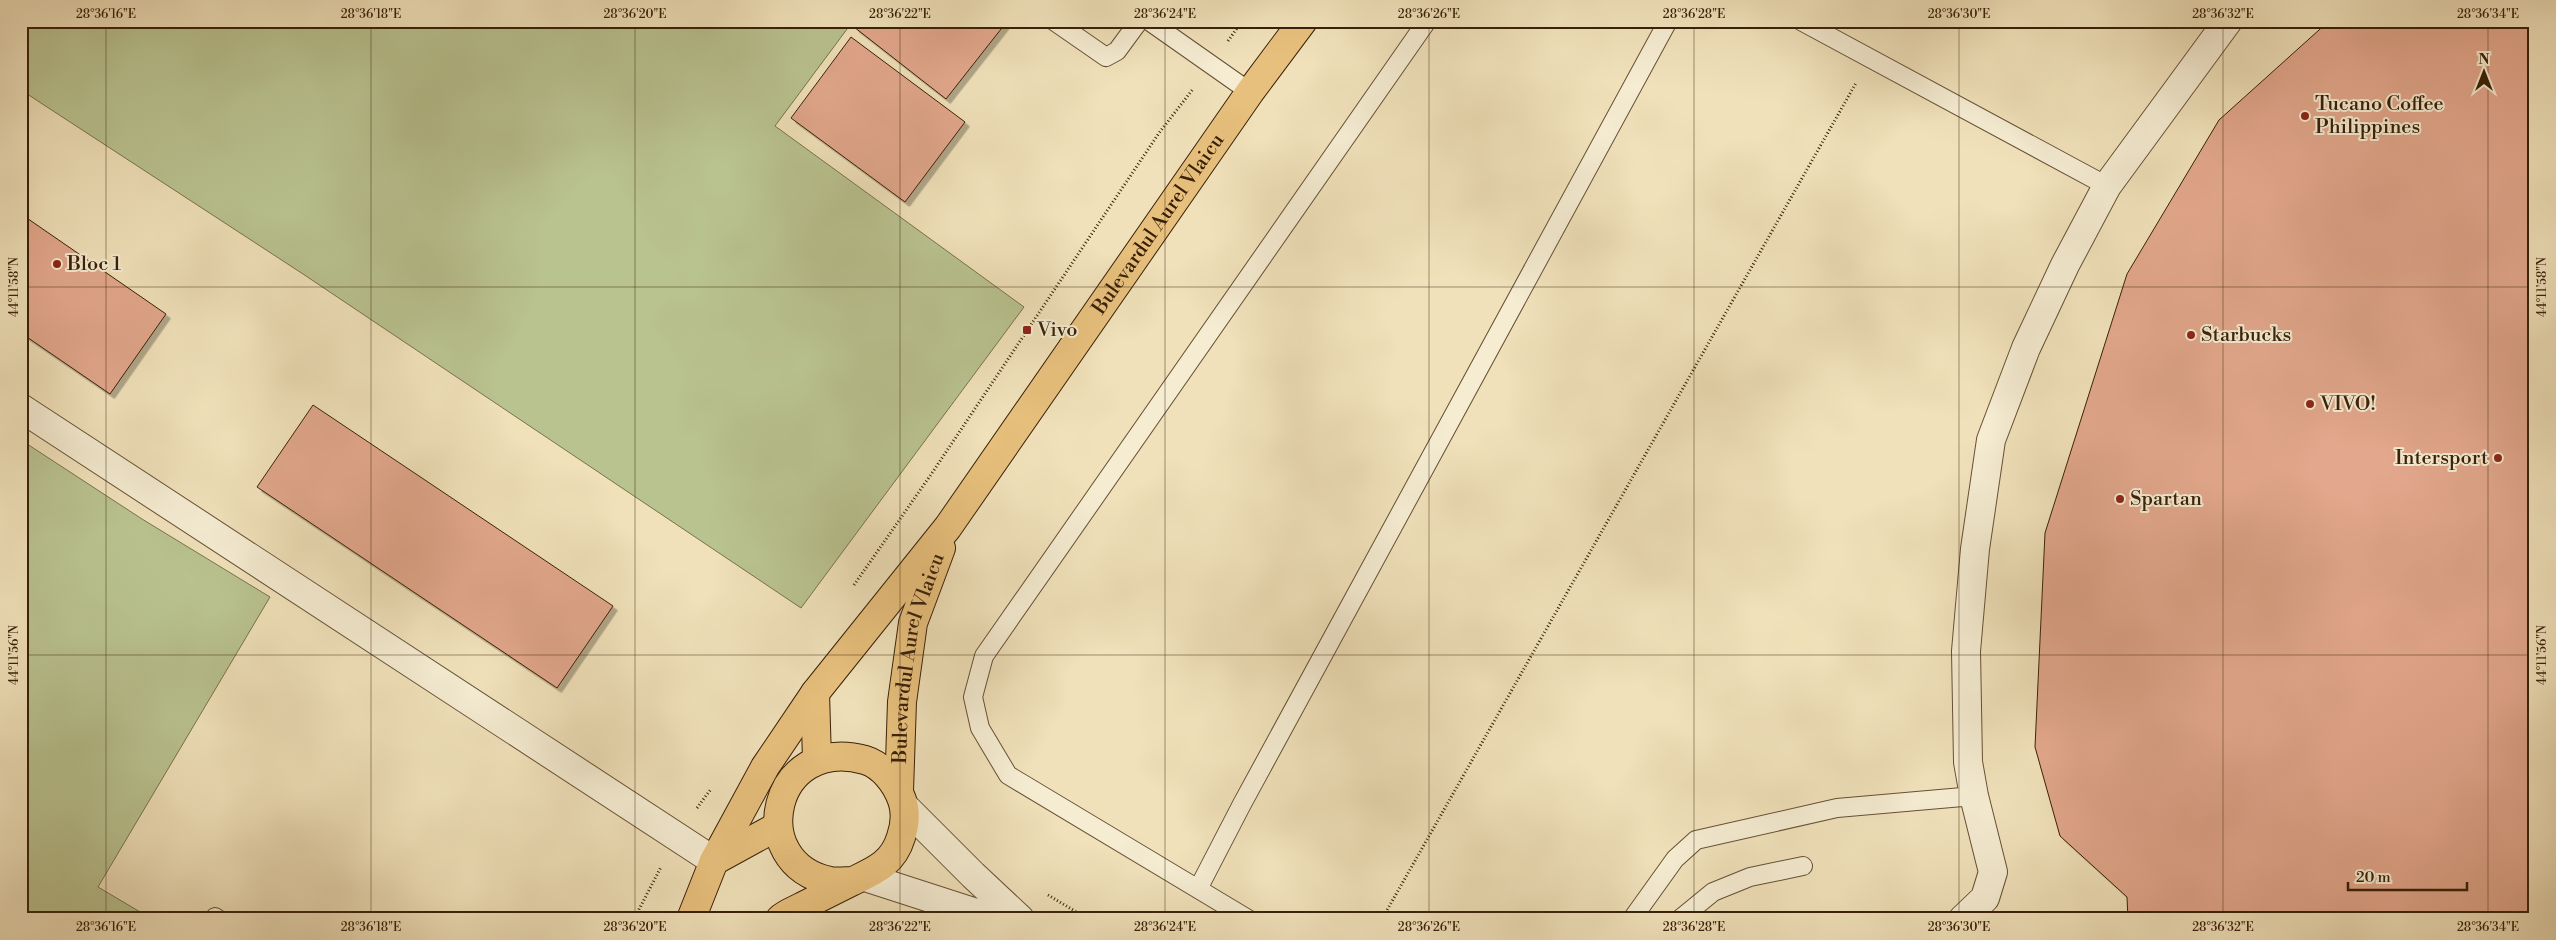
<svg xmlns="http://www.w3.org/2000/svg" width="2556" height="940" font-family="'Libre Bodoni',serif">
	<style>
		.green { fill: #b9c390; stroke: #78724c }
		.building { fill: #e2a78c; stroke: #382008; filter: url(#shadow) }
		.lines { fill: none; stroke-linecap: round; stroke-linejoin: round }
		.service-casing { stroke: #665034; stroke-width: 20 }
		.minor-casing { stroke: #665034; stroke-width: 30 }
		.primary-casing { stroke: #382008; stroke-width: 30 }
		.path { stroke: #382008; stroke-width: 3; stroke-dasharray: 1 2.5; stroke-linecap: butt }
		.service { stroke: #f5ecd2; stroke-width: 18 }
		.minor { stroke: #f5ecd2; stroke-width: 28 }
		.primary { stroke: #e8c07d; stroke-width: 28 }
		.ticks { fill: none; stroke: #382008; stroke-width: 1; stroke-opacity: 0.45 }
		.poi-dot { fill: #8f2418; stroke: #f5ecd2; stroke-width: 2 }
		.labels { text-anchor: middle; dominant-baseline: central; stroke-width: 4; stroke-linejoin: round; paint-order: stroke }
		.poi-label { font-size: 20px; fill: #382008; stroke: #f5ecd2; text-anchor: start }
		.street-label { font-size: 20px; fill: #382008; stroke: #f5ecd2 }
		.neatline { fill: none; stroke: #382008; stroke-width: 2 }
		.ticks-label { font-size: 12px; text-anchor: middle; fill: #382008 }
	</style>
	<defs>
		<filter id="shadow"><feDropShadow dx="4.5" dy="4.5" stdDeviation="0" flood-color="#0004"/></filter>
	</defs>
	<rect width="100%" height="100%" fill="#f0e1ba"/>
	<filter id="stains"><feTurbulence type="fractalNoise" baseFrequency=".004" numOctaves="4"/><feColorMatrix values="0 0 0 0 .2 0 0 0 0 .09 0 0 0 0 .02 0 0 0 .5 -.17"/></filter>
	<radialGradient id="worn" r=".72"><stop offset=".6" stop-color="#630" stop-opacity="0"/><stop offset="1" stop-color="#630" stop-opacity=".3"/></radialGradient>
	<path class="green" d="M21 21H853L775 126 1024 307 801 608 303 274 21 90Z
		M21 440 142 519 270 597 98 887 152 919H21Z"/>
	<path class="building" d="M858 21H1002L1005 24 946 99 854 27Z
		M2329 21H2535V919H2128L2127 897 2060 836 2035 747 2045 533 2127 274 2219 120Z
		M851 37 965 122 905 202 791 118Z
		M21 214 166 314 110 394 21 333Z
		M313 405 613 606 557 688 257 487Z"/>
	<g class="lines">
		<defs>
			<path id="service" d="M1054 21 1106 57 1117 51 1139 21
				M1149 21 1250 92
				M1801 21 2107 186
				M1198 889 1242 804 1668 21
				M215 917 218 919
				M1248 919 1008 775 980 728 973 697 984 656 1427 21
				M1632 919 1675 859 1696 840 1837 808 1974 796
				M1680 919 1713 892 1750 877 1803 866"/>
			<path id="minor" d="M21 408 714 861
				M904 806 973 875 1020 919
				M865 877 995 919
				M1963 919 1985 898 1993 872 1974 796 1968 762 1966 651 1975 549 1991 440 2026 348 2065 265 2107 186 2228 21"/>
			<g id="primary">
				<path d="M815 693 817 760"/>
				<path id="s1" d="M899 791 902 702 913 623 941 548"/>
				<path d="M714 861 778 826"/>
				<path id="s2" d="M691 919 714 861 765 767 815 693 948 527 1250 92 1303 21"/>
				<path d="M780 919C786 913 796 910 803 906 819 898 835 890 851 882 874 871 893 864 901 837 905 825 906 811 902 800 896 783 882 765 865 760 772 734 744 863 830 881 837 882 846 881 853 881"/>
			</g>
		</defs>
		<use href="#service" class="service-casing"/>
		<use href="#minor" class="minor-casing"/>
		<use href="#primary" class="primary-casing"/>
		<path class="path" d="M1228 41 1242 21
			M854 585 930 476 1159 133 1193 89
			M697 808 711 789
			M1048 895 1088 919
			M634 919 661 867
			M1382 919 1856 83"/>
		<use href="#service" class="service"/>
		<use href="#minor" class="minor"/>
		<use href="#primary" class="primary"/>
	</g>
	<path class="ticks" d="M106 21V919M371 21V919M635 21V919M900 21V919M1165 21V919M1429 21V919M1694 21V919M1959 21V919M2223 21V919M2488 21V919M21 287H2535M21 655H2535"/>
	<g class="poi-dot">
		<circle cx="2305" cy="116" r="5"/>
		<circle cx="57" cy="264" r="5"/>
		<rect x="1022" y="325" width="10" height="10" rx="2.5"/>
		<circle cx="2191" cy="335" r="5"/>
		<circle cx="2310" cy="404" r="5"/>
		<circle cx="2498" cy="458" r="5"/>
		<circle cx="2120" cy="499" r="5"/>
	</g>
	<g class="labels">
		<g class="poi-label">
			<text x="2315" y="104">Tucano Coffee<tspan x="2315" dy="23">Philippines</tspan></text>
			<text x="67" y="264">Bloc 1</text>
			<text x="1037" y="330">Vivo</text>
			<text x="2201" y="335">Starbucks</text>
			<text x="2320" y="404">VIVO!</text>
			<text x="2488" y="458" text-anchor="end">Intersport</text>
			<text x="2130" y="499">Spartan</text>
		</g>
		<g class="street-label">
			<text stroke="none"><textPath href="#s2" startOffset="840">Bulevardul Aurel Vlaicu</textPath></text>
			<text stroke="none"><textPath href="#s1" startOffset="135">Bulevardul Aurel Vlaicu</textPath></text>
		</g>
	</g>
	<rect width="2556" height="940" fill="none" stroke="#f0e1ba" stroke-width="55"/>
	<g transform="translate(2484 72)" stroke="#f5ecd2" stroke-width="4" paint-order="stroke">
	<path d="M0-4L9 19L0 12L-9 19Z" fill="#382008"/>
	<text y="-8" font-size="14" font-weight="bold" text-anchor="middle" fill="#382008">N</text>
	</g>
	<path d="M2348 882v8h119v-8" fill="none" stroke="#382008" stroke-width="2.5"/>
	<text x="2356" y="882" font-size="15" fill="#382008" stroke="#f5ecd2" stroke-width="4" paint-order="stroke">20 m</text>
	<rect x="28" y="28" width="2500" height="884" class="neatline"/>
	<g class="ticks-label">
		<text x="106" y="18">28°36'16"E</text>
		<text x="371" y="18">28°36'18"E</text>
		<text x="635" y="18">28°36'20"E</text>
		<text x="900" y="18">28°36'22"E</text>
		<text x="1165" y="18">28°36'24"E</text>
		<text x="1429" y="18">28°36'26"E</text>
		<text x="1694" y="18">28°36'28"E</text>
		<text x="1959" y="18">28°36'30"E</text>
		<text x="2223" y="18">28°36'32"E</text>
		<text x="2488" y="18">28°36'34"E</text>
		<text transform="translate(14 287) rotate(-90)" y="4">44°11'58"N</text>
		<text transform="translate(2542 287) rotate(-90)" y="4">44°11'58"N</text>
		<text transform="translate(14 655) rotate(-90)" y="4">44°11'56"N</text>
		<text transform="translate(2542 655) rotate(-90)" y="4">44°11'56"N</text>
		<text x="106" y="931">28°36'16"E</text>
		<text x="371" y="931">28°36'18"E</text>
		<text x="635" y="931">28°36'20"E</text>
		<text x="900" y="931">28°36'22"E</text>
		<text x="1165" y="931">28°36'24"E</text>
		<text x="1429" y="931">28°36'26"E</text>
		<text x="1694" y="931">28°36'28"E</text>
		<text x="1959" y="931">28°36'30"E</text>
		<text x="2223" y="931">28°36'32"E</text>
		<text x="2488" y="931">28°36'34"E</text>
	</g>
	<rect width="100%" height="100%" filter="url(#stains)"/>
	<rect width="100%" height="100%" fill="url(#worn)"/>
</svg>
